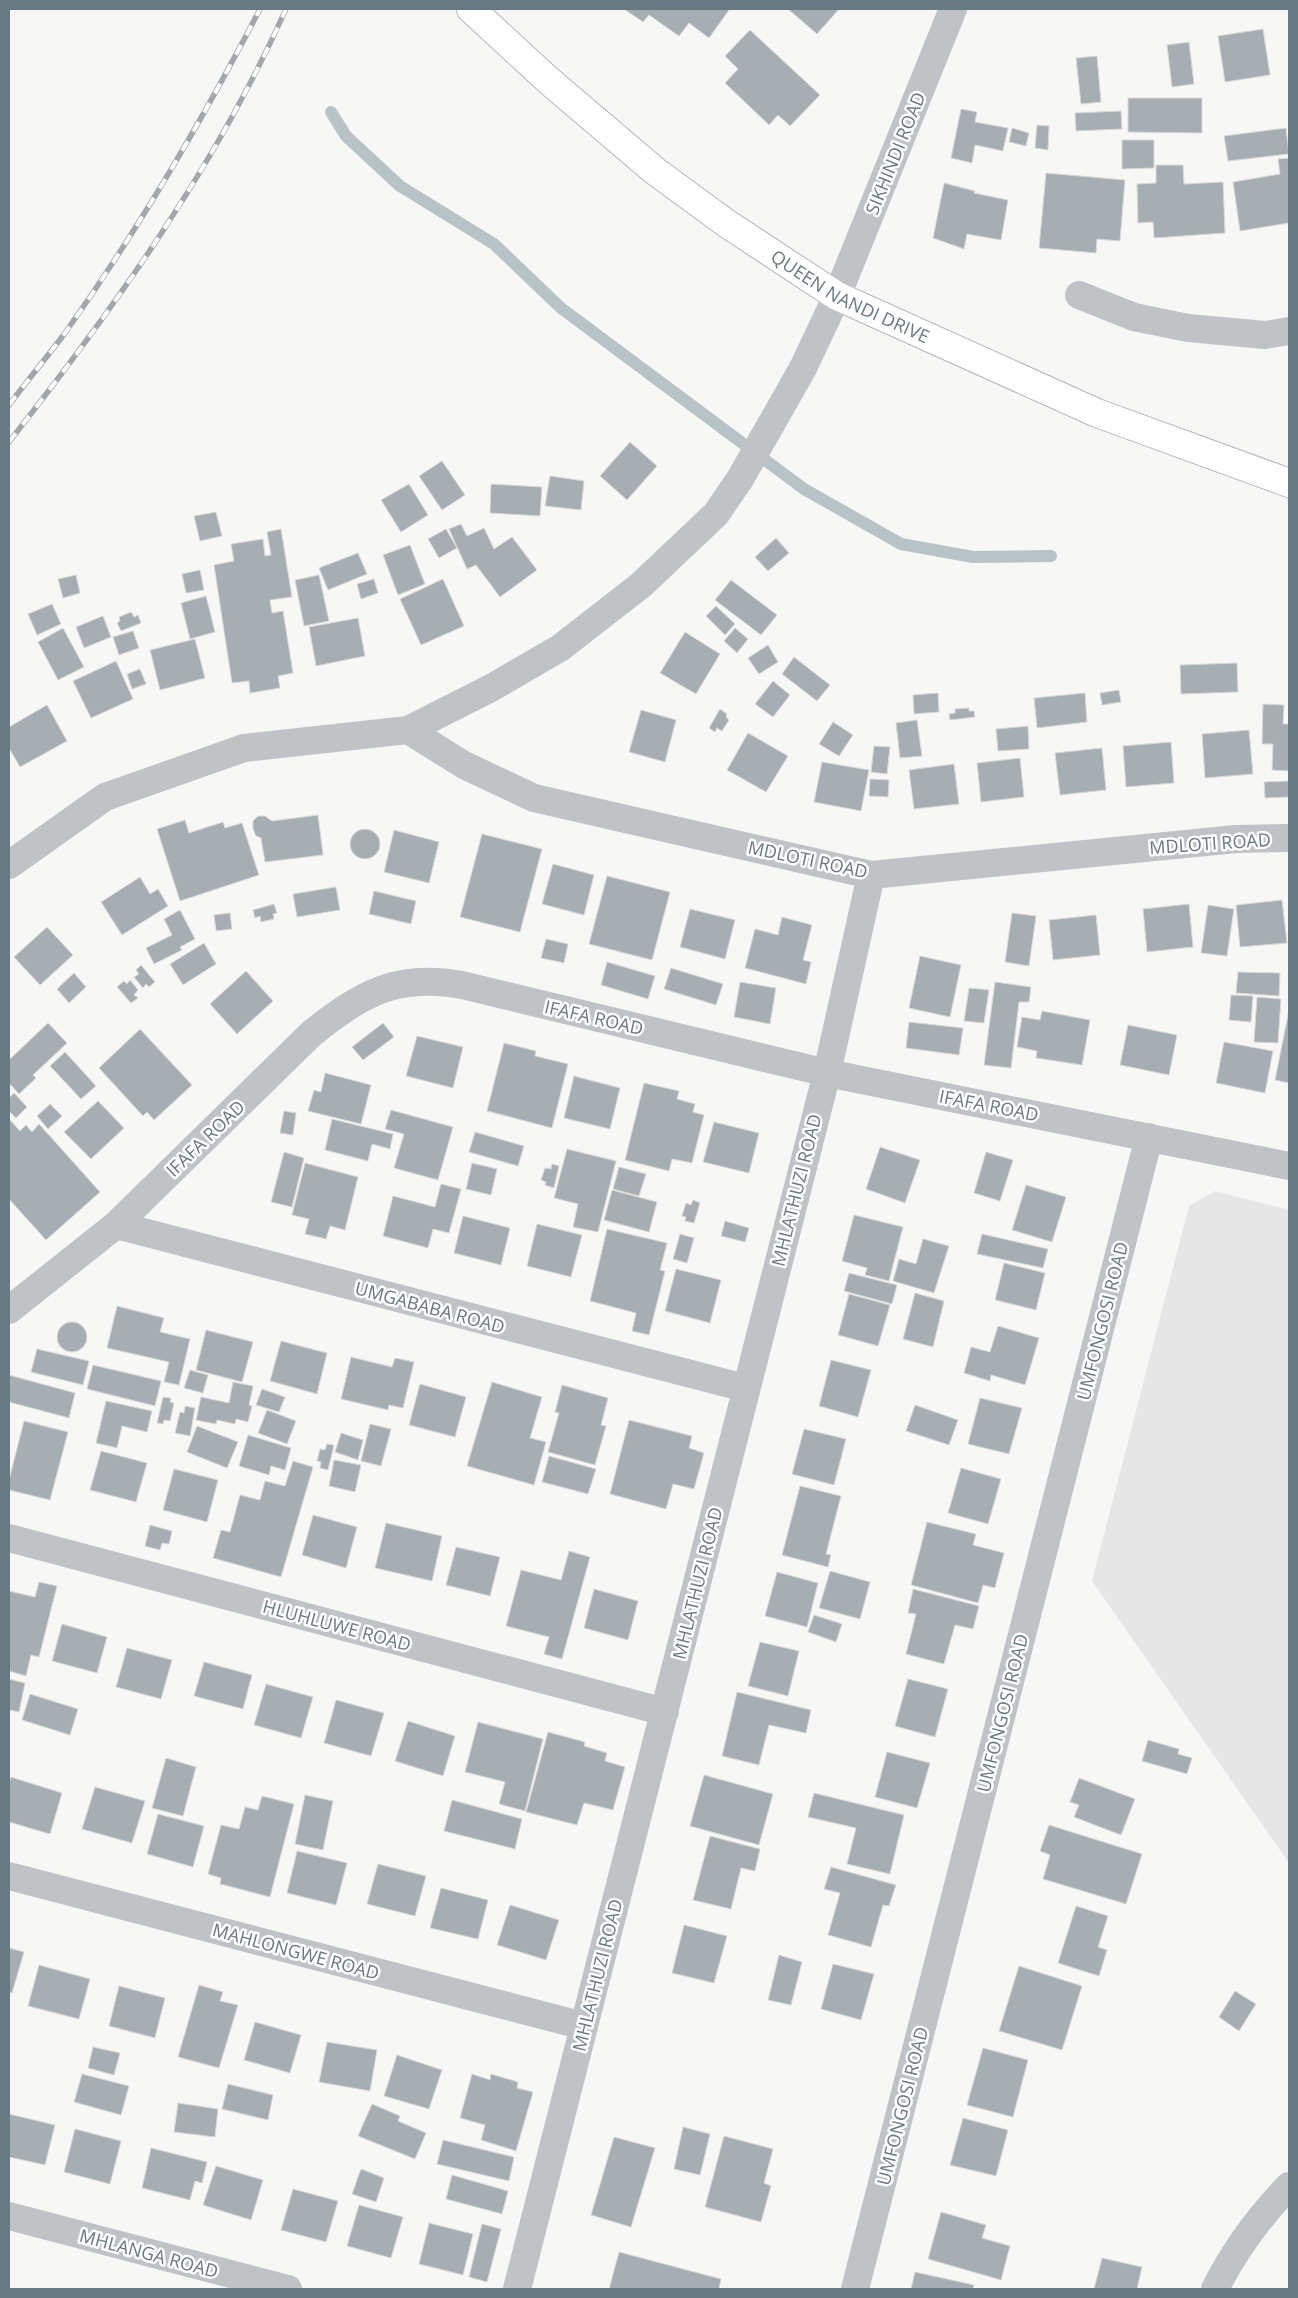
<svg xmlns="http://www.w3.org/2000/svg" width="1298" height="2298" font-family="'Open Sans',sans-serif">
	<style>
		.built { fill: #e5e6e5 }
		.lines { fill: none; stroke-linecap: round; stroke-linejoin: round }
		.stream { stroke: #b7c3c6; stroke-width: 12 }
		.building { fill: #a7aeb3; stroke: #d9d9d7 }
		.major-casing { stroke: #b2b7ba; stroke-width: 30 }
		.minor { stroke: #bfc3c6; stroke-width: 28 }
		.major { stroke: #fff; stroke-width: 28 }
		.rail-casing { stroke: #a1a7ab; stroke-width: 5.5 }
		.rail { stroke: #fff; stroke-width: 4; stroke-dasharray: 11; stroke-linecap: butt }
		.labels { text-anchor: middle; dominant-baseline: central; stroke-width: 5; stroke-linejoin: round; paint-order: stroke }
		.street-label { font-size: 18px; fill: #697982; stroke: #fff }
	</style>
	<rect width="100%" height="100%" fill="#f7f7f5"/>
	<path class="built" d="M1215 1191 1289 1210V1863L1092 1581 1189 1206Z"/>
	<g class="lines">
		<path class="stream" d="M331 112 346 136 400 186 494 244 561 308 804 489 901 544 973 557 1051 556"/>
	</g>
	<path class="building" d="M624 9H728L729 10 709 38 689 23 679 36 649 15 643 22Z
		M788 9H839L817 34Z
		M1263 29 1270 75 1225 82 1218 36Z
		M750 30 820 95 790 126 778 115 769 125 725 83 738 69 725 56Z
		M1189 42 1194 84 1172 87 1167 45Z
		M1097 56 1101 102 1081 104 1076 58Z
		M1128 98H1202V133L1128 132Z
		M961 109 977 112 975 122 1008 128 1003 151 975 145 972 163 951 158Z
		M1121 111 1122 129 1076 131 1075 113Z
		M1037 125 1049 126 1048 150 1035 148Z
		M1012 128 1029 133 1026 146 1009 142Z
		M1286 128 1289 154 1228 161 1224 136Z
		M1122 140H1154V168L1122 169Z
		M1289 158V223L1240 231 1233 182 1280 174 1278 159Z
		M1156 165H1183L1184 184 1223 182 1225 233 1154 238 1153 222 1138 223 1137 184 1156 183Z
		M1046 173 1125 180 1120 241 1097 239 1096 253 1039 248Z
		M944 183 975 191 974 193 1008 200 1001 240 967 234 964 249 933 238Z
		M630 442 657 466 627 500 600 476Z
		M442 461 465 495 442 510 419 476Z
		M550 476 584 481 581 510 545 506Z
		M409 484 428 515 401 532 381 500Z
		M491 484 542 487 540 516 490 513Z
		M216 512 222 536 200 541 194 516Z
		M461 524 467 536 484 528 494 549 512 537 537 570 500 597 476 565 467 569 449 529Z
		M281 529 292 597 270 600 272 613 283 611 293 673 278 676 280 688 250 693 249 681 232 683 214 565 234 561 231 544 263 539 265 556 271 555 267 532Z
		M446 529 457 548 439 558 428 539Z
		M776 538 789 553 768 571 755 557Z
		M410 545 425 584 398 595 383 555Z
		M358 553 367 574 328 590 319 568Z
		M200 570 204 590 186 593 182 574Z
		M76 575 80 593 63 598 58 579Z
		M319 575 329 621 304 626 295 580Z
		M374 579 378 593 361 599 357 584Z
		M443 579 464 626 421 645 400 599Z
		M731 580 777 615 761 635 715 600Z
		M206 596 215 632 190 639 181 603Z
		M52 604 61 624 37 635 28 614Z
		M716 606 735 624 725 635 706 616Z
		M131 612 134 617 138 615 141 623 121 631 117 623 120 621 119 617Z
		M103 616 111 637 84 648 76 627Z
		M358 618 365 656 316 666 309 627Z
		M63 628 84 667 58 680 38 642Z
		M735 628 748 639 737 653 724 641Z
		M133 631 139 648 119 655 113 637Z
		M685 632 720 654 696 694 660 673Z
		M195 639 205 678 160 690 150 650Z
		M768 645 778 662 759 674 748 658Z
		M794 657 830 685 817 701 782 674Z
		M116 661 133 699 91 718 73 681Z
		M1237 663 1238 692 1181 694 1180 665Z
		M140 669 146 684 132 689 127 674Z
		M773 681 790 695 773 717 755 704Z
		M1119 690 1121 702 1102 705 1100 693Z
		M938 693 939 712 914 714 913 695Z
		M1085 693 1087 722 1037 728 1034 698Z
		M1263 704 1284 705 1283 724H1289V771L1272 770 1273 744H1262Z
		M47 705 67 741 20 767 9 748V727Z
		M969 708V711H974L975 717 950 720 949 714 955 713V709Z
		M720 709 727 714 726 717 729 720 722 731 717 728 715 732 709 728Z
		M641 710 676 720 665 762 629 752Z
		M917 720 922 756 900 758 896 723Z
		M833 722 853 735 839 756 819 744Z
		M1028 726 1029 749 998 751 996 729Z
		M1249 730 1253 774 1205 778 1202 734Z
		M748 733 788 756 766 792 727 770Z
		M1171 742 1174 783 1126 787 1123 746Z
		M874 746 890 747 887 774 871 772Z
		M1102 748 1106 790 1060 795 1055 753Z
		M1020 758 1024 797 981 802 977 763Z
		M822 762 869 770 861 811 814 802Z
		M954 764 959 804 914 809 909 770Z
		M870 779 889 780 888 797 869 796Z
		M1289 781V797L1265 798 1264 782Z
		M318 815 323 855 265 862 261 838 256 836 253 829V821L258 816H265L272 821Z
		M185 820 189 833 223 822 225 828 242 823 259 875 180 901 157 829Z
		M350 844a15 15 0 1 1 30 0a15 15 0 1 1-30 0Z
		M394 830 439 842 429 883 384 872Z
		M482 834 542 849 520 932 460 917Z
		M553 864 594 875 584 915 542 904Z
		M607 876 670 892 652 960 589 944Z
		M140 877 150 894 158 889 168 906 122 935 101 902Z
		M336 887 340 910 297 917 293 894Z
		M374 891 416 901 411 924 369 914Z
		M1282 900 1287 943 1240 947 1236 905Z
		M274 904 277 913 273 914 274 919 261 922 260 916 255 918 253 910Z
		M1189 904 1193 947 1147 952 1143 909Z
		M1208 905 1234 909 1227 956 1201 953Z
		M690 909 735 920 725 959 680 947Z
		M180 910 195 939 180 947 182 950 154 964 146 948 172 935 164 919Z
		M230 913 232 929 216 931 214 915Z
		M1012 913 1036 916 1029 966 1005 962Z
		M1096 915 1100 955 1053 960 1049 920Z
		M782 917 812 925 803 960 811 962 806 984 745 968 755 929 778 935Z
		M47 927 73 955 40 985 14 957Z
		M546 939 568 944 564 963 541 958Z
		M204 943 216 964 183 985 170 964Z
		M920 956 961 965 950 1017 909 1008Z
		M607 962 655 976 648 999 601 985Z
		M141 965 155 982 149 987 146 984 143 988 134 977 139 974 136 970Z
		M671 968 723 984 716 1005 664 989Z
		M246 971 273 1001 237 1034 210 1004Z
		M1238 972 1280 973 1279 996 1236 993Z
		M74 973 86 987 69 1003 57 989Z
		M130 980 138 990 134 995 138 998 131 1003 117 987 124 981 127 984Z
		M740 982 776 988 770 1024 734 1017Z
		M995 982 1031 987 1029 1002H1019L1011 1068 984 1065Z
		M969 988 989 990 984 1023 964 1021Z
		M1231 995 1253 996 1251 1022 1229 1020Z
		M1257 997 1281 999 1278 1043 1254 1042Z
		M1289 1010V1083L1275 1080Z
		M1042 1011 1090 1020 1082 1065 1036 1058 1037 1051 1017 1047 1022 1017 1040 1020Z
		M909 1022 963 1028 959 1055 906 1048Z
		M48 1023 67 1043 33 1075 36 1078 19 1094 9 1083V1060Z
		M383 1023 394 1037 363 1060 352 1047Z
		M1128 1025 1177 1035 1169 1075 1120 1065Z
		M140 1029 192 1085 154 1120 147 1112 143 1116 99 1068Z
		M417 1036 463 1047 453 1088 406 1076Z
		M1224 1042 1273 1051 1265 1093 1216 1083Z
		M504 1043 536 1051 535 1056 568 1064 552 1128 487 1111Z
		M65 1052 96 1086 81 1099 50 1066Z
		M325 1073 371 1085 361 1124 308 1111 314 1090 321 1092Z
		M574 1076 620 1088 610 1129 564 1118Z
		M644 1083 679 1091 677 1099 695 1104 693 1112 704 1115 692 1163 672 1159 669 1171 625 1160Z
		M14 1093 27 1107 16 1118 9 1111V1098Z
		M98 1101 124 1128 91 1159 64 1132Z
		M50 1104 62 1116 48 1129 37 1116Z
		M391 1110 453 1127 438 1180 394 1168 404 1134 385 1129Z
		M284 1111 296 1113 293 1135 280 1133Z
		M9 1119 20 1131 26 1125 32 1132 39 1124 100 1192 46 1240 9 1199Z
		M332 1119 393 1134 390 1149 372 1144 368 1161 325 1150Z
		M714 1122 759 1133 749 1173 703 1162Z
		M475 1132 524 1146 518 1166 469 1152Z
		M880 1147 920 1160 905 1203 866 1189Z
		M567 1149 616 1161 598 1232 573 1227 578 1204 554 1198Z
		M284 1152 304 1158 292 1207 271 1202Z
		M986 1152 1013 1160 1000 1201 974 1193Z
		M305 1163 358 1177 345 1230 330 1226 326 1239 305 1234 309 1219 292 1215Z
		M472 1163 497 1169 491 1195 466 1189Z
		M552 1164 559 1166 554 1188 545 1185 546 1182 541 1180 545 1168 551 1169Z
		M619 1167 646 1174 639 1196 613 1189Z
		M441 1184 461 1189 449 1233 433 1229 428 1248 383 1236 393 1196 435 1207Z
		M1026 1185 1066 1197 1052 1242 1012 1230Z
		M612 1190 657 1202 649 1232 604 1220Z
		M693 1200 700 1203 694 1223 685 1221 686 1217 682 1216 686 1203 691 1205Z
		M854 1215 903 1227 889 1281 865 1275 867 1268 842 1261Z
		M463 1216 510 1228 501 1265 454 1253Z
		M725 1221 749 1228 745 1242 721 1236Z
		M537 1224 582 1235 571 1277 527 1266Z
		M607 1229 667 1243 660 1270 665 1271 649 1335 632 1331 636 1313 590 1301Z
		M680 1234 694 1238 687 1263 673 1259Z
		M982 1234 1048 1249 1043 1268 977 1254Z
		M923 1239 949 1246 934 1293 893 1281 899 1259 916 1264Z
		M1004 1263 1045 1273 1036 1310 995 1300Z
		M676 1269 721 1280 710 1323 665 1311Z
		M849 1273 897 1285 892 1304 844 1291Z
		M915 1293 944 1301 933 1347 903 1339Z
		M849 1294 890 1305 878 1346 838 1335Z
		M117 1306 164 1318 160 1332 190 1339 179 1385 164 1382 169 1362 107 1348Z
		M57 1337a15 15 0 1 1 30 0a15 15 0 1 1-30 0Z
		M998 1326 1039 1338 1025 1385 991 1375 990 1381 964 1373 971 1347 990 1352Z
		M206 1330 253 1342 242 1382 196 1370Z
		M281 1341 327 1353 317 1394 270 1381Z
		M37 1349 89 1361 83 1385 31 1372Z
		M351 1357 392 1367 395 1358 414 1362 403 1408 389 1405 388 1410 341 1399Z
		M831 1360 871 1370 858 1417 819 1406Z
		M93 1365 161 1381 155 1406 87 1389Z
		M190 1370 208 1375 203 1393 184 1388Z
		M9 1375 75 1393 69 1418 9 1402Z
		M233 1382 253 1386 249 1405 252 1406 248 1422 236 1419 235 1424 217 1420 216 1424 196 1420 201 1397 229 1403Z
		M492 1382 542 1397 530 1438 546 1442 534 1485 467 1466Z
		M420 1384 466 1397 455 1437 409 1425Z
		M562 1385 608 1398 601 1425 606 1426 595 1465 548 1452 559 1413 555 1412Z
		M262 1389 285 1397 279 1412 256 1405Z
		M163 1397 171 1398 170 1402 174 1403 170 1421 164 1420 163 1424 157 1423Z
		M980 1398 1022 1408 1009 1454 968 1444Z
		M106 1401 152 1411 147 1432 122 1426 117 1448 96 1443Z
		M915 1405 958 1420 949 1445 906 1431Z
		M185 1406 195 1408 190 1436 175 1433 180 1412 184 1413Z
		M267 1410 296 1421 287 1444 258 1433Z
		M629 1420 692 1436 689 1448 704 1453 694 1489 673 1484 666 1509 610 1494Z
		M24 1421 68 1432 50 1500 9 1490V1480Z
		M370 1424 391 1429 381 1466 361 1461Z
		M197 1426 238 1442 227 1468 187 1452Z
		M804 1429 846 1439 834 1485 792 1474Z
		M341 1433 363 1440 358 1460 335 1452Z
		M248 1435 291 1448 285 1470 271 1466 269 1475 239 1466Z
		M327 1444 334 1445 328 1470 320 1468 321 1462 317 1461 320 1449 325 1450Z
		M101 1451 147 1463 136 1502 90 1490Z
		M549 1456 596 1469 588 1494 542 1482Z
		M334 1460 361 1465 355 1492 329 1486Z
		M293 1461 313 1467 281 1577 213 1558 221 1530 230 1532 240 1495 260 1500 265 1481 285 1486Z
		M961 1468 1001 1479 988 1524 948 1513Z
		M174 1469 218 1480 207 1522 163 1510Z
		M800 1486 841 1496 826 1554 831 1555 828 1567 782 1555Z
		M313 1515 357 1527 346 1568 302 1555Z
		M927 1522 976 1534 973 1545 1004 1553 995 1588 983 1585 978 1603 911 1585Z
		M386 1523 442 1536 432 1581 375 1568Z
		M150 1525 172 1531 169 1544 162 1543 160 1550 145 1546Z
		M456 1547 500 1557 490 1596 446 1585Z
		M569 1551 590 1557 562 1659 544 1654 549 1637 506 1626 521 1570 561 1580Z
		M830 1571 870 1582 860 1619 819 1608Z
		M777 1572 818 1583 807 1627 765 1616Z
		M39 1582 57 1586 39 1657 31 1655 26 1676 9 1671V1591L35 1597Z
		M594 1589 638 1601 628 1640 584 1628Z
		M913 1589 979 1606 973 1629 955 1625 944 1664 906 1654 916 1614 908 1613Z
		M814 1615 842 1624 836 1642 808 1632Z
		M62 1624 107 1637 97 1673 52 1661Z
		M760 1642 799 1651 788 1696 748 1686Z
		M127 1648 172 1660 161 1699 116 1687Z
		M204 1662 252 1675 243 1709 194 1696Z
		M9 1679 25 1683 19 1712 9 1710Z
		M908 1679 948 1689 935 1737 895 1726Z
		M266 1684 313 1697 301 1738 254 1725Z
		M737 1692 811 1710 806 1733 769 1725 759 1765 722 1756Z
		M30 1694 78 1709 70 1735 22 1720Z
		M336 1700 384 1713 371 1756 324 1743Z
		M408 1721 455 1736 443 1776 395 1761Z
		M478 1722 543 1739 525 1811 499 1804 505 1782 465 1772Z
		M548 1732 585 1742 584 1746 607 1753 605 1761 625 1767 613 1810 584 1803 577 1825 526 1812Z
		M1148 1740 1179 1749 1178 1754 1192 1758 1187 1774 1142 1761Z
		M887 1752 930 1763 917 1808 875 1797Z
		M166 1758 196 1767 183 1816 152 1808Z
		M704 1775 773 1794 759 1845 690 1826Z
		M11 1777 62 1793 50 1834 9 1822V1784Z
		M1079 1778 1135 1799 1121 1835 1074 1817 1079 1805 1070 1802Z
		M95 1787 145 1801 132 1843 82 1829Z
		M814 1793 904 1815 890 1874 847 1864 856 1828 808 1817Z
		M305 1795 333 1801 323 1850 295 1844Z
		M262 1796 294 1804 270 1897 220 1884 221 1878 208 1874 221 1825 239 1829 245 1807 258 1810Z
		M452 1800 522 1819 515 1849 444 1831Z
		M158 1814 204 1826 193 1867 147 1854Z
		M1049 1825 1142 1854 1126 1904 1043 1879 1050 1855 1040 1851Z
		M710 1836 760 1849 755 1871 741 1868 731 1909 693 1900Z
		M297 1851 347 1863 336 1905 287 1893Z
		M378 1864 426 1876 415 1916 367 1904Z
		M831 1867 896 1885 889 1906 883 1905 871 1947 828 1935 840 1893 824 1889Z
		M441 1888 488 1900 478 1939 430 1928Z
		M510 1905 559 1920 546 1960 497 1945Z
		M1076 1906 1108 1916 1098 1947 1107 1950 1099 1976 1058 1963Z
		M684 1925 727 1936 714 1983 672 1973Z
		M9 1948 24 1952 12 1993 9 1992Z
		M779 1955 802 1962 791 2005 768 2000Z
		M833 1964 874 1974 861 2020 821 2009Z
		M39 1965 90 1979 79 2019 28 2006Z
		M1019 1966 1082 1986 1062 2050 999 2031Z
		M199 1985 223 1992 220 2001 238 2005 219 2068 178 2057Z
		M119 1986 165 1998 155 2038 109 2026Z
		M1235 1991 1256 2004 1239 2031 1219 2017Z
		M255 2022 301 2035 290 2073 244 2060Z
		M327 2042 377 2050 370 2091 319 2082Z
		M93 2047 120 2053 114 2075 88 2068Z
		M983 2048 1028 2060 1013 2117 967 2105Z
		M397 2055 442 2070 429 2109 384 2096Z
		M82 2074 129 2086 121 2115 74 2102Z
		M472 2074 490 2080 491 2074 518 2082 517 2088 533 2092 516 2151 481 2140 485 2125 460 2118Z
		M228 2084 273 2095 268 2120 222 2109Z
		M178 2103 218 2109 215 2137 174 2132Z
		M372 2104 400 2116 398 2121 426 2133 415 2159 358 2136Z
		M9 2114 55 2125 45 2165 9 2157Z
		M963 2118 1008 2130 996 2176 950 2165Z
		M683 2127 710 2134 700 2175 674 2169Z
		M75 2129 121 2141 110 2184 64 2172Z
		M724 2136 773 2149 764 2183 771 2186 761 2222 705 2207Z
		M614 2137 655 2148 631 2227 591 2215Z
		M443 2140 514 2157 509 2181 437 2164Z
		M151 2148 207 2162 202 2183 195 2181 190 2200 142 2188Z
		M216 2166 263 2180 251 2220 203 2205Z
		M361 2169 384 2178 376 2202 352 2194Z
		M452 2175 508 2191 502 2214 446 2199Z
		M293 2189 338 2201 326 2242 281 2230Z
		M359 2205 403 2217 391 2258 347 2246Z
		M941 2212 986 2225 982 2238 1010 2246 1001 2280 928 2259Z
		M429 2223 473 2234 463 2275 419 2264Z
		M482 2224 501 2229 487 2282 469 2277Z
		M619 2252 721 2279 719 2289H609Z
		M1102 2258 1142 2267 1137 2289H1094Z
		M915 2272 974 2285 973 2289H911Z"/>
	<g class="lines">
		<defs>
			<g id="major">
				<path id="s1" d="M471 9 548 80 655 171 726 223 837 296 1097 413 1289 483"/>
			</g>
		</defs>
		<use href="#major" class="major-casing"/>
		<path class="minor" d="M1079 295 1134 317 1188 328 1265 335 1289 331
			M408 730 464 765 534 798 871 875 1236 839 1289 838
			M9 865 105 797 244 748 408 730 491 688 560 648 641 585 716 514 740 479 803 368 837 296 953 9
			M116 1225 745 1388
			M9 1310 116 1225 311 1034C361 994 396 973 462 985L827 1073 1289 1166
			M9 1538 665 1712
			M9 1876 584 2026
			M9 2216 288 2289
			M517 2289 827 1073 871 875
			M855 2289 1149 1137
			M1215 2289C1234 2251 1260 2216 1289 2186"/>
		<use href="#major" class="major"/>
		<defs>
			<path id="rail" d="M9 405C27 381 47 357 65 333 138 230 202 121 260 9
				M9 442C115 307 216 166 286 9"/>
		</defs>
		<use href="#rail" class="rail-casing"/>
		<use href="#rail" class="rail"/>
	</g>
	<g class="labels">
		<g class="street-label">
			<text transform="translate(895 153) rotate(-68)">SIKHINDI ROAD</text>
			<text stroke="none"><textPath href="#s1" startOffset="478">QUEEN NANDI DRIVE</textPath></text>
			<text transform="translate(1210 843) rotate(-4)">MDLOTI ROAD</text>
			<text transform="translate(808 859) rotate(12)">MDLOTI ROAD</text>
			<text transform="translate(594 1017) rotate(13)">IFAFA ROAD</text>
			<text transform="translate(989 1105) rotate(11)">IFAFA ROAD</text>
			<text transform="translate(205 1138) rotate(-44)">IFAFA ROAD</text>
			<text transform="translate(796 1190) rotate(-76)">MHLATHUZI ROAD</text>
			<text transform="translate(430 1307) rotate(15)">UMGABABA ROAD</text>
			<text transform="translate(1102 1321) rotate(-76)">UMFONGOSI ROAD</text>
			<text transform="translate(697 1583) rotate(-76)">MHLATHUZI ROAD</text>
			<text transform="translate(337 1625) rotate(15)">HLUHLUWE ROAD</text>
			<text transform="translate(1002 1713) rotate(-76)">UMFONGOSI ROAD</text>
			<text transform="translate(296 1951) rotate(15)">MAHLONGWE ROAD</text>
			<text transform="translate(597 1975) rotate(-76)">MHLATHUZI ROAD</text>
			<text transform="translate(902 2106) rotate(-76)">UMFONGOSI ROAD</text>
			<text transform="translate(149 2253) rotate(15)">MHLANGA ROAD</text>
		</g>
	</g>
	<rect width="1298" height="2298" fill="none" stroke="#697982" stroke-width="20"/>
</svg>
